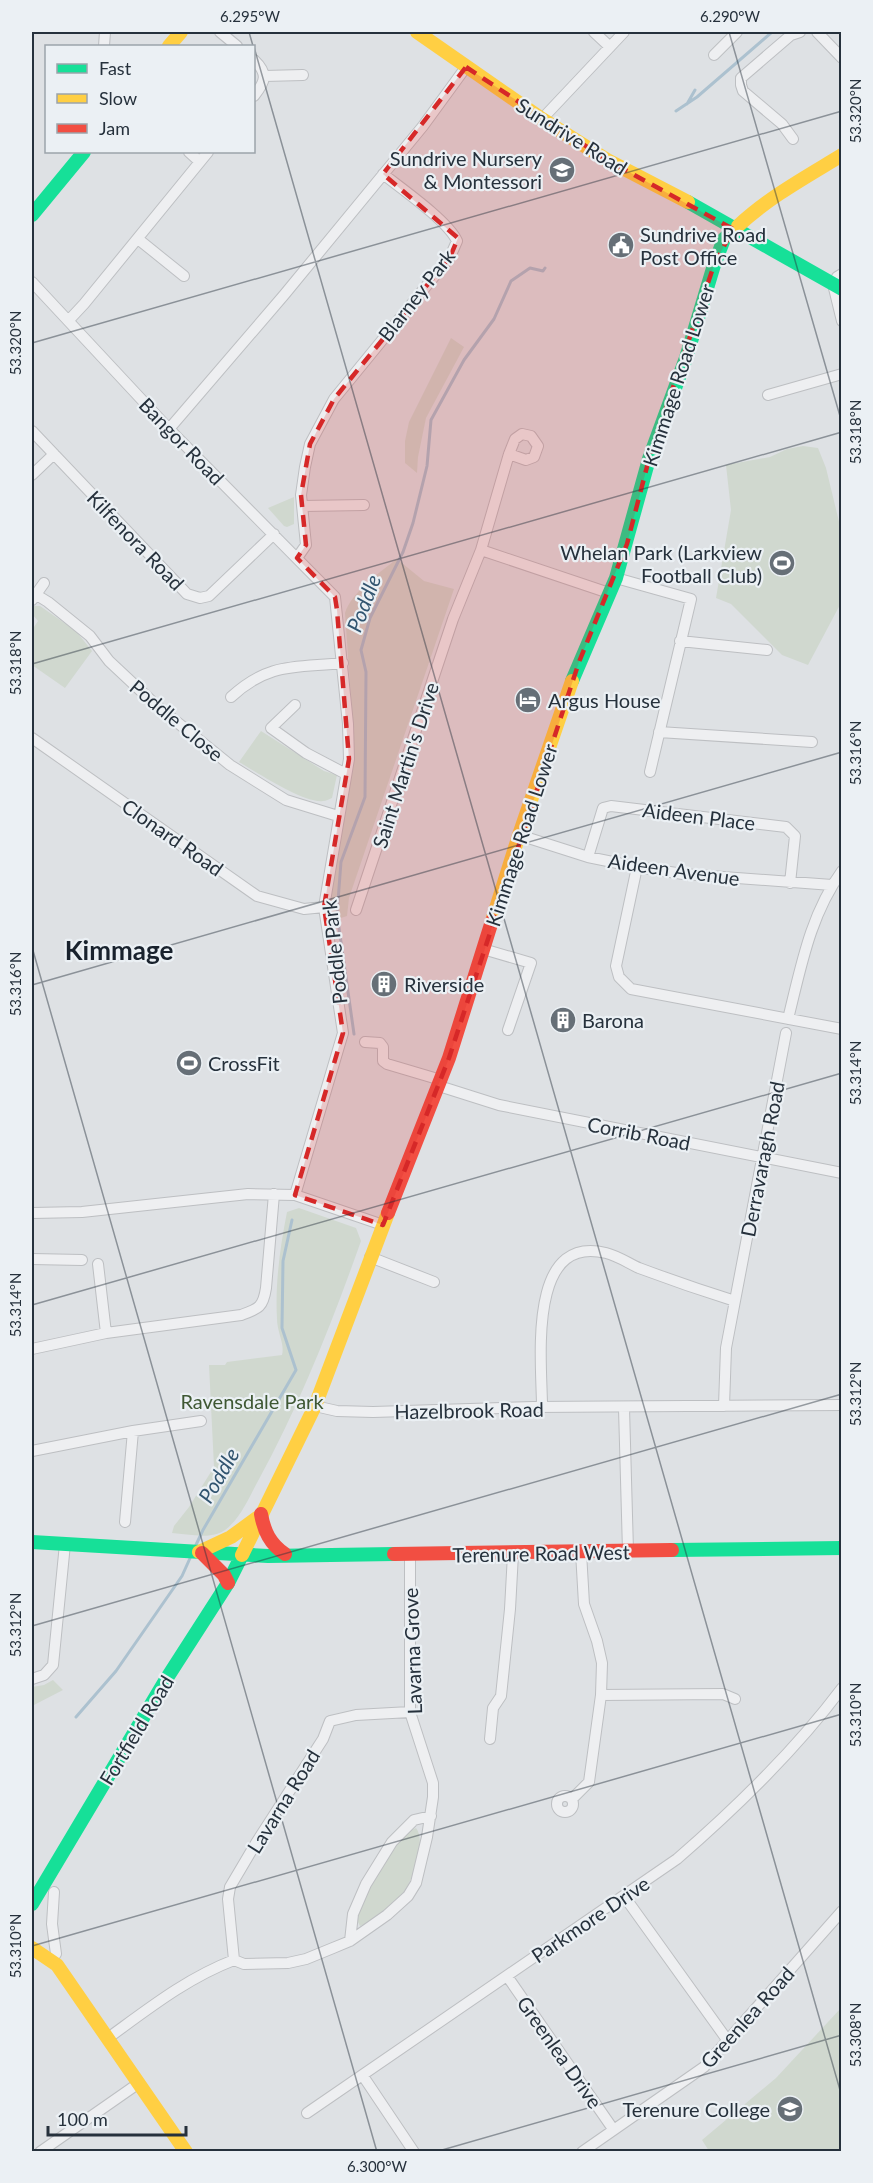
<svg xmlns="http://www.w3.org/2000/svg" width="873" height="2183" font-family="Lato,sans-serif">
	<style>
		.green { fill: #d0d8cf }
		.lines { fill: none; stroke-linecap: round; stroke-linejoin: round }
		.stream { stroke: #acc1cf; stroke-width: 3 }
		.street-casing { stroke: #bdbfc2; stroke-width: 12 }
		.street { stroke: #eeeff1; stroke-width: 10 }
		.fast { stroke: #16e098; stroke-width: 14 }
		.slow { stroke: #ffcf43; stroke-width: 14 }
		.jam { stroke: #f24e42; stroke-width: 14 }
		.marked { fill: #d62828; fill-opacity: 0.2; stroke: #d62828; stroke-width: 4.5; stroke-dasharray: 12 8; stroke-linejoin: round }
		.ticks { fill: none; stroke: #26313c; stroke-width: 1.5; stroke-opacity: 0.45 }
		.labels { text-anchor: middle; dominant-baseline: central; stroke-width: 4.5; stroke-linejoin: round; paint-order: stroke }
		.street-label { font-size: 20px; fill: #26313c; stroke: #ebf0f4 }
		.poi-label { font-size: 20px; fill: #26313c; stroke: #ebf0f4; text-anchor: start }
		.park-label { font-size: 20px; fill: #3f5834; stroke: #ebf0f4 }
		.water-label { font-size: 21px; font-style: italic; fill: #31546f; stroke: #ebf0f4 }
		.district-label { font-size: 26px; font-weight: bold; fill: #19222d; stroke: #ebf0f4 }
		.neatline { fill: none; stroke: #26313c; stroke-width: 2 }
		.ticks-label { font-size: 15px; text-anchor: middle; fill: #26313c }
	</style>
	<rect width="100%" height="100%" fill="#dee1e4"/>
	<path class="green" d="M451 338 464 347 426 418 418 457 417 473 405 463V441L409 422Z
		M803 446 818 448 826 468 841 530 842 601 808 665 782 655 731 604 716 598 731 510 726 465 770 457 787 449Z
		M294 497V524L287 527 284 526 268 508Z
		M397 559 424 581 454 589 349 898 347 916 335 920 328 885 331 856 353 770 354 743 345 613C351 593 381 571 397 559Z
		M33 606H40L76 631 92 651 65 688 32 665V630L38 621 32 614Z
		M261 731 324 771 337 775 332 798C329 799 326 801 323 801 305 804 256 772 239 762Z
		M299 1208 356 1228 361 1241C332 1323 300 1404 258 1481 249 1497 241 1518 225 1530 211 1540 188 1534 172 1533L174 1526 189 1507 214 1467 209 1365H225L227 1362 282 1355C285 1344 277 1332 277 1319 275 1283 280 1248 287 1212Z
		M53 1680 63 1690 32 1706V1687L44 1685Z
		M416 1828C426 1840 414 1875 407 1887 400 1900 373 1921 360 1926L357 1920C362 1897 394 1836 416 1828Z
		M841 2008V2151H709L702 2140 776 2078Z"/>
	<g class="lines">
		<path class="stream" d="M687 104 695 90
			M676 111 697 97 772 32
			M354 1034 337 914 341 862 365 797 366 672 361 650 370 618 403 552 413 523 427 466 431 420 464 360 494 319 511 281 530 268 543 271 545 268
			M195 1547 203 1530 296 1370 282 1328 283 1261 292 1220
			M76 1717 116 1671 182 1576 191 1556"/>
		<defs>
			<path id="street" d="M220 32 237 46
				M594 32 610 47
				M817 32 842 58
				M104 46 105 32
				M714 55 737 32
				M254 60C269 74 265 82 254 96
				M264 76 303 75
				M542 119 624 32
				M793 139 782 124 743 91 741 85V78L791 35 800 32
				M189 152 200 162
				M138 239 184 276
				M842 274 837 277 833 284 842 321
				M32 282 169 429 335 597 348 724 349 759 324 907 343 1033 295 1195
				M69 320 84 304 208 152
				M768 395 842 374
				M169 429 284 295 423 126 466 67
				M32 431 187 594 200 598 209 596 274 534
				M522 434 531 436 538 446 534 457 526 460 509 454 515 439Z
				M32 475 54 454
				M302 506 364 505
				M481 550 609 593
				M297 558 306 545 301 495 305 467 310 444 334 399 450 257 457 241C448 221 402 189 383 174
				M616 578 691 599 650 772
				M35 594 48 602 90 636 109 661 157 706 230 765 286 800 338 816
				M32 600 44 583
				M680 641 767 650
				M231 697C269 662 295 668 343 663
				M295 705 271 728 306 753 346 774
				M659 732 812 742
				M32 738 257 896 304 909 324 907
				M519 835 588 857 637 867 683 874 832 885
				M588 857 603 808 611 806 786 827 795 836 790 883
				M637 867 616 966 619 977 631 989 842 1029
				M356 910 453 619 481 550 509 454
				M483 949 531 963 508 1030
				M788 1019C801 967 810 915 842 871
				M365 1042 380 1043 383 1047V1061L387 1064 441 1080
				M439 1086 499 1105 842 1173
				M32 1213 82 1212 248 1194 295 1195 383 1225
				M370 1257 434 1282
				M32 1259 82 1260
				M98 1264 106 1333
				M32 1349 106 1333 241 1315C258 1309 263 1308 266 1288L274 1194
				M315 1406 337 1411 373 1412 533 1407 842 1405
				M724 1406 726 1348 786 1033
				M542 1407C542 1363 526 1233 606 1253 618 1256 628 1263 639 1268 671 1280 703 1291 735 1301
				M624 1408 628 1551
				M32 1451 133 1431 201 1421
				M125 1522 133 1431
				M32 1679 44 1675 53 1665 65 1544
				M601 1695 723 1694 735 1699
				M490 1739 493 1708 501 1696 510 1609 513 1554
				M557 1804a8 8 0 1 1 16 0a8 8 0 1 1-16 0Z
				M572 1799 589 1782 601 1695 602 1663 597 1641 584 1604 581 1552
				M624 1896 728 2041
				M350 1941 353 1914 366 1884 392 1842 414 1820 431 1816
				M50 1960 56 1954 52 1924 54 1892
				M234 1960 228 1899 230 1887 256 1843 323 1739 330 1721 356 1715 410 1712
				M507 1976 613 2129
				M108 2038C148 2009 187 1978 234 1960L244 1964 288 1963 306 1959 333 1948 350 1941 387 1915 408 1896 416 1883 427 1837 433 1797V1783L410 1712V1555
				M363 2076 414 2152
				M307 2113 677 1859C737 1807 794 1752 842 1688
				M40 2152 139 2083
				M582 2152 704 2067 842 1911"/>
		</defs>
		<use href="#street" class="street-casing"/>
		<use href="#street" class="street"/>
		<path class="fast" d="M688 202 842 289
			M32 215 84 152
			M572 681 616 578 649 459 686 358 714 265 724 239 738 226
			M32 1542 268 1556 394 1554
			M672 1550 842 1548
			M32 1904 165 1681 228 1583 242 1555"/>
		<path class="slow" d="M417 32 542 119 607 160 688 202
			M169 46 181 32
			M738 226C769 197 806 177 842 155
			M492 921 519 835 572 681
			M199 1552 231 1537 257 1518
			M242 1555 315 1406 388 1213
			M32 1948 57 1965 186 2152"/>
		<path class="jam" d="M388 1213 449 1058 492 921
			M261 1514C264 1531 270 1544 285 1554
			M202 1553 224 1575 228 1583
			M394 1554 672 1550"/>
	</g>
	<path class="marked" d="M466 67 607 160 733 229 714 265 649 459 627 544 579 662 449 1058 383 1225 295 1195 343 1033 324 907 349 759 337 610 335 597 297 558 306 545 301 495 310 444 334 399 450 257 458 238 383 174Z"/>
	<path class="ticks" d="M249 32 253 46M729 32 842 423M254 47 842 2097M32 343 842 111M32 664 842 432M32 947 377 2152M32 985 842 752M32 1305 842 1073M32 1626 842 1394M32 1946 842 1714M435 2152 842 2035"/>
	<defs>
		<symbol id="school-disc" viewBox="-11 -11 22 22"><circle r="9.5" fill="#666f77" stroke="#ebf0f4"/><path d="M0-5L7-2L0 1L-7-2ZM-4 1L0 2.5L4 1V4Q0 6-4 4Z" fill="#fff"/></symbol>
		<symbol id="civic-disc" viewBox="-11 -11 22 22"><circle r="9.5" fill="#666f77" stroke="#ebf0f4"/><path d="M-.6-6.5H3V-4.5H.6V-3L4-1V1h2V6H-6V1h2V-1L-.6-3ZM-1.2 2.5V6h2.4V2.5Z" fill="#fff"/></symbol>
		<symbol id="stadium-disc" viewBox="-11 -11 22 22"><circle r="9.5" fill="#666f77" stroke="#ebf0f4"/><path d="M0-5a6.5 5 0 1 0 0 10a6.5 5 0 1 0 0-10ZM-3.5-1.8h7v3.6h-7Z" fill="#fff"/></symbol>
		<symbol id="hotel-disc" viewBox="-11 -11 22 22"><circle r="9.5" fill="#666f77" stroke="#ebf0f4"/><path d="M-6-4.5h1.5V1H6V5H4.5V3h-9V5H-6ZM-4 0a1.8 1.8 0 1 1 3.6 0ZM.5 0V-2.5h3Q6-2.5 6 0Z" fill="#fff"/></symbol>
		<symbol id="building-disc" viewBox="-11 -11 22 22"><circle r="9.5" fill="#666f77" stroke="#ebf0f4"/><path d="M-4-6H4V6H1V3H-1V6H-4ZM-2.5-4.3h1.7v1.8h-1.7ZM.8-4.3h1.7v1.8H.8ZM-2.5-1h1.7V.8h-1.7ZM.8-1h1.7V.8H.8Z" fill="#fff"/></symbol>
	</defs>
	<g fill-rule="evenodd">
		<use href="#school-disc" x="547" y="155" width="30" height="30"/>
		<use href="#civic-disc" x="606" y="230" width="30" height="30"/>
		<use href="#stadium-disc" x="767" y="548" width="30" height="30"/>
		<use href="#hotel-disc" x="513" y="685" width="30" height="30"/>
		<use href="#building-disc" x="369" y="969" width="30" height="30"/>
		<use href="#building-disc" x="548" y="1005" width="30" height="30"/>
		<use href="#stadium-disc" x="174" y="1048" width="30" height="30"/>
		<use href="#school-disc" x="775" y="2094" width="30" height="30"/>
	</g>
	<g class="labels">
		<g class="street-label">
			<text transform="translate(572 136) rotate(32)">Sundrive Road</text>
			<text transform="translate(416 295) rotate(-52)">Blarney Park</text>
			<text transform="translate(678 375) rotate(-72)">Kimmage Road Lower</text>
			<text transform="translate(182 441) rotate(46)">Bangor Road</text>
			<text transform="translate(136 540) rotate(46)">Kilfenora Road</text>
			<text transform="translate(177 720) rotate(40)">Poddle Close</text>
			<text transform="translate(405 765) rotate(-72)">Saint Martin's Drive</text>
			<text transform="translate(699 816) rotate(7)">Aideen Place</text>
			<text transform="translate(521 835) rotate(-72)">Kimmage Road Lower</text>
			<text transform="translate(173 837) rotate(35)">Clonard Road</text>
			<text transform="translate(674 869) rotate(8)">Aideen Avenue</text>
			<text transform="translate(334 952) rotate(-96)">Poddle Park</text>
			<text transform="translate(639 1133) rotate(11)">Corrib Road</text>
			<text transform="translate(762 1159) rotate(-79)">Derravaragh Road</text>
			<text transform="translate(469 1410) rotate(-1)">Hazelbrook Road</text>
			<text transform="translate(541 1553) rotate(-1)">Terenure Road West</text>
			<text transform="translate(412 1651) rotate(-92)">Lavarna Grove</text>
			<text transform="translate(136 1730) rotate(-59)">Fortfield Road</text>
			<text transform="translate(283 1801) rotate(-58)">Lavarna Road</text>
			<text transform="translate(590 1919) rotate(-34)">Parkmore Drive</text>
			<text transform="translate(747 2017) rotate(-48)">Greenlea Road</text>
			<text transform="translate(560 2052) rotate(55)">Greenlea Drive</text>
		</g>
		<g class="poi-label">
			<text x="542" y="158" text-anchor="end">Sundrive Nursery<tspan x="542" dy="23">&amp; Montessori</tspan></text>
			<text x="640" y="234">Sundrive Road<tspan x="640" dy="23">Post Office</tspan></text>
			<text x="762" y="552" text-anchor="end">Whelan Park (Larkview<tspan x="762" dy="23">Football Club)</tspan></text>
			<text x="548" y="700">Argus House</text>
			<text x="404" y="984">Riverside</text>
			<text x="582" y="1020">Barona</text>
			<text x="208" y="1063">CrossFit</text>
			<text x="770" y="2109" text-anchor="end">Terenure College</text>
		</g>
		<g class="park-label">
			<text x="252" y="1401">Ravensdale Park</text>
		</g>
		<g class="water-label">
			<text transform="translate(363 603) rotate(-69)">Poddle</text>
			<text transform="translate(218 1475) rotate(-60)">Poddle</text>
		</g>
		<g class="district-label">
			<text x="119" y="950">Kimmage</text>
		</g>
	</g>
	<rect width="873" height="2183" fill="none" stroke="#ebf0f4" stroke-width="66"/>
	<rect x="45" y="45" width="210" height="108" fill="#ebf0f4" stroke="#9ca4aa" stroke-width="1.5"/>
	<rect x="57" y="64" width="30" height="9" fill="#16e098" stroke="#9ca4aa" stroke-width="1.5"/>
	<text x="99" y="75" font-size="18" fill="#26313c">Fast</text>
	<rect x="57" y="94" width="30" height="9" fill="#ffcf43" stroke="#9ca4aa" stroke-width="1.5"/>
	<text x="99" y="105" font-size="18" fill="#26313c">Slow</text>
	<rect x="57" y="124" width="30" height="9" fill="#f24e42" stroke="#9ca4aa" stroke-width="1.5"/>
	<text x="99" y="135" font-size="18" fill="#26313c">Jam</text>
	<path d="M48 2126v9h138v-9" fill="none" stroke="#26313c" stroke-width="3"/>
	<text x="57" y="2126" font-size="18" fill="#26313c" stroke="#ebf0f4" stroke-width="4.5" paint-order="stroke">100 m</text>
	<rect x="33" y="33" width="807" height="2117" class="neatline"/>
	<g class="ticks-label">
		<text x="250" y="22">6.295°W</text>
		<text x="730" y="22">6.290°W</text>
		<text transform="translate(856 111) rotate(-90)" y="5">53.320°N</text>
		<text transform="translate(16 343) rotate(-90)" y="5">53.320°N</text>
		<text transform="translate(856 432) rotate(-90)" y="5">53.318°N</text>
		<text transform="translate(16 663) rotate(-90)" y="5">53.318°N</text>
		<text transform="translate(856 753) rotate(-90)" y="5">53.316°N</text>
		<text transform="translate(16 984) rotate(-90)" y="5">53.316°N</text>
		<text transform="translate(856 1073) rotate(-90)" y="5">53.314°N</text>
		<text transform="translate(16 1305) rotate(-90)" y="5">53.314°N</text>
		<text transform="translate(856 1394) rotate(-90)" y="5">53.312°N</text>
		<text transform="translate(16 1625) rotate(-90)" y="5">53.312°N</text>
		<text transform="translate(856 1715) rotate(-90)" y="5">53.310°N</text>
		<text transform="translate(16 1946) rotate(-90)" y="5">53.310°N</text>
		<text transform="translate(856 2035) rotate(-90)" y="5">53.308°N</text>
		<text x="377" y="2172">6.300°W</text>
	</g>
</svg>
